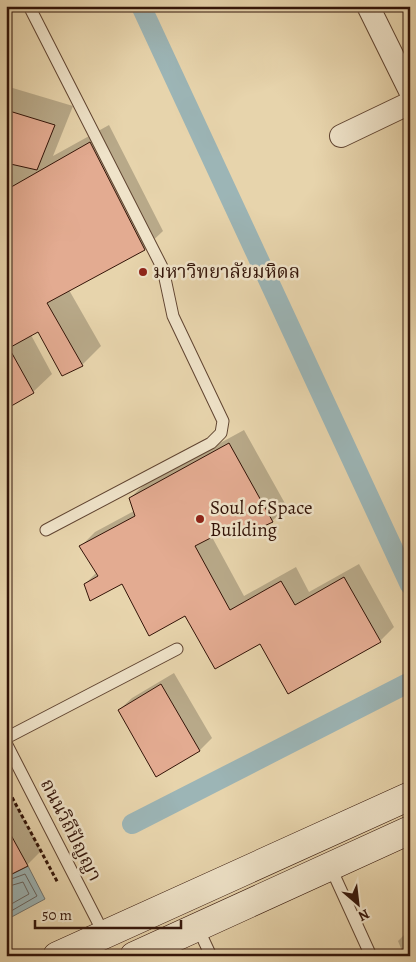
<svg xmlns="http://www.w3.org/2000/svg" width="416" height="962" font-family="Alegreya,'Noto Serif Thai',serif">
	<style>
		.water { fill: #9cb5b6; stroke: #727570 }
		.shadow { fill: #0003 }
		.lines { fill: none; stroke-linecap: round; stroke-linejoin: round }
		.shore { stroke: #68645f; stroke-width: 1 }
		.canal { stroke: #9cb5b6; stroke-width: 20 }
		.building { fill: #e3ab91; stroke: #331408 }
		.service-casing { stroke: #604431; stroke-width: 13 }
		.minor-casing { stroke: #604431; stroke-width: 24 }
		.secondary-casing { stroke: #331408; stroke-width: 29 }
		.path { stroke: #331408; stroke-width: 3; stroke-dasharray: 4 2.5; stroke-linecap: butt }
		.service { stroke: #efe3c9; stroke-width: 11 }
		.minor { stroke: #efe3c9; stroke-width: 22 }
		.secondary { stroke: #efe3c9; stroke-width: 28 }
		.poi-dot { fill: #8f2418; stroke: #efe3c9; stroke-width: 2 }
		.labels { text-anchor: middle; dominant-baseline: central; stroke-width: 5; stroke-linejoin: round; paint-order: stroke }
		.poi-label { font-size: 19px; fill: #331408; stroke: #efe3c9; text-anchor: start }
		.street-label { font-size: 19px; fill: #331408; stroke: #efe3c9 }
	</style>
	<rect width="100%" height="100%" fill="#e7d4ac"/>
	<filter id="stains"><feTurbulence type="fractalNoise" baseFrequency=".004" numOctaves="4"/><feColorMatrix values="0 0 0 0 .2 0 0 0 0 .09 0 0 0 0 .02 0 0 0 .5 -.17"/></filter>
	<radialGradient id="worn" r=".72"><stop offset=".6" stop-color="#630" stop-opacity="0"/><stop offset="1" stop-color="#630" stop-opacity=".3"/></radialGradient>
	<path class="water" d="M28 866 45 899 6 920V877Z"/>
	<path class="shadow" d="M6 86 73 106 53 156 109 125 163 231 144 249 69 290 101 346 82 365 39 330 31 335 52 374 33 392 6 407Z
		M244 430 287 507 272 521 235 525 212 537 244 596 296 567 309 592 359 564 394 627 380 641 261 642 186 614 122 583 85 584 97 572 80 547 95 532 134 511 130 498 145 484Z
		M174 673 212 738 200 750 157 775 119 710 132 698Z
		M6 787 41 851 27 865 6 876Z
		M410 929V956H404L398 941Z"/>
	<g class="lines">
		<path class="shore" d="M6 881 25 874 37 896 6 914
			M6 887 23 882 29 894 6 907"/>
		<path class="canal" d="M141 6 410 585
			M132 824 410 682"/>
	</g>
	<path class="building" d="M6 110 55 125 37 170 6 163Z
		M90 142 145 250 47 303 83 366 62 376 38 332 9 348 34 393 6 409V190Z
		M229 443 273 522 240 537 234 526 195 546 230 610 281 581 295 605 344 577 381 642 288 694 260 644 215 669 185 616 149 636 122 584 90 601 84 584 98 576 79 546 135 516 129 498Z
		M161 684 200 751 156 777 118 710Z
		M6 826 28 866 6 877Z"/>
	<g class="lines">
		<defs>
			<path id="service" d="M29 6 163 269 173 316 223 421 221 433 211 443 46 530
				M6 738 177 649
				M6 743 104 934
				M330 866 371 956
				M197 926 211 956"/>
			<path id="minor" d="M368 6 410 91
				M341 136 410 103"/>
			<path id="secondary" d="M57 956 410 796
				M134 956 410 830"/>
		</defs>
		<use href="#service" class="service-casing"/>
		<use href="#minor" class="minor-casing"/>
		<use href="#secondary" class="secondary-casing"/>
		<path class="path" d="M6 786 58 883"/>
		<use href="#service" class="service"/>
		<use href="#minor" class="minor"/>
		<use href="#secondary" class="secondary"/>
	</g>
	<g class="poi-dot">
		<circle cx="143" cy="272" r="5"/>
		<circle cx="200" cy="519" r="5"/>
	</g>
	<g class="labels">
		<g class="poi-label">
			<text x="153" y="272">มหาวิทยาลัยมหิดล</text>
			<text x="210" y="508">Soul of Space<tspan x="210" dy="22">Building</tspan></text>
		</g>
		<g class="street-label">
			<text transform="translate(71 830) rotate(63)">ถนนวิถีปัญญา</text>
		</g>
	</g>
	<rect width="416" height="962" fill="none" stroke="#e7d4ac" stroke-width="25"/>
	<rect x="8" y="8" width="401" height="947" fill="none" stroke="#331408" stroke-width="2.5"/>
	<rect x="12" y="12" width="391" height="937" fill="none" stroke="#331408"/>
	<g transform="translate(358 904) rotate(152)" stroke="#efe3c9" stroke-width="4" paint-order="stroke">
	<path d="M0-4L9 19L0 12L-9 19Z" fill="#331408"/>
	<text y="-8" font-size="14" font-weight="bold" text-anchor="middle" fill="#331408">N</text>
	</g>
	<path d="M35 920v8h146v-8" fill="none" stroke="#331408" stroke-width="2.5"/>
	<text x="42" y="920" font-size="15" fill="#331408" stroke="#efe3c9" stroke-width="4" paint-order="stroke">50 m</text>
	<rect width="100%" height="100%" filter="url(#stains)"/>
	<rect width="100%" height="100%" fill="url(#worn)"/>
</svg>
